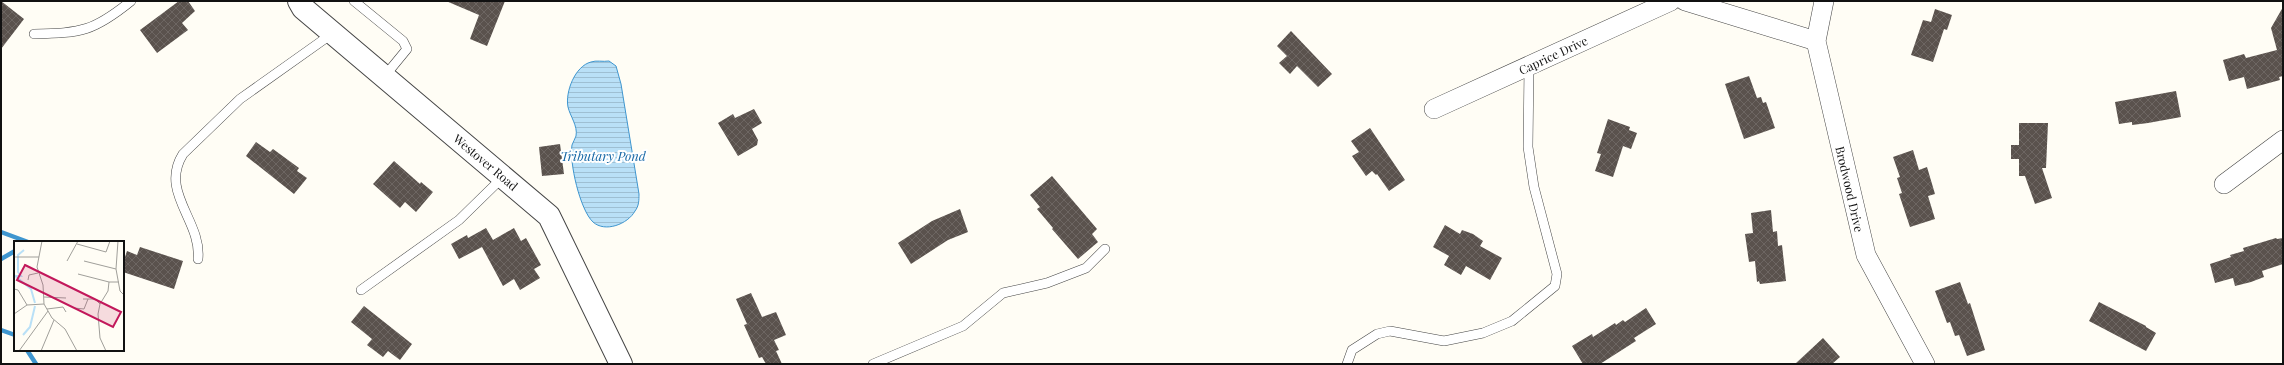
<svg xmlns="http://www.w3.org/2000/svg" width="2284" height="365" font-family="'Playfair Display',serif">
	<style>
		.water { fill: url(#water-rules); stroke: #3f96cf }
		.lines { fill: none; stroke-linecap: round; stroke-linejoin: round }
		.stream { stroke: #3f96cf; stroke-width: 4.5 }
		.building { fill: url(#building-cross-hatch) }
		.service-casing { stroke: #444; stroke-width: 10 }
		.minor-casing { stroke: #444; stroke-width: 20 }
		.tertiary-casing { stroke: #444; stroke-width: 24 }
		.service { stroke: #fff; stroke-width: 9 }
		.minor { stroke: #fff; stroke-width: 19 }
		.tertiary { stroke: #fff; stroke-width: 22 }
		.labels { text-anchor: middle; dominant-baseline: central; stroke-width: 4; stroke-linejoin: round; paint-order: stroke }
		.street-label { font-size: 12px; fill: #111; stroke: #fff }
		.water-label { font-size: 13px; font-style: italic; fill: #1768a6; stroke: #fff }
		.inset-river { fill: none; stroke: #b9e0f7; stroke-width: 2 }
		.inset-road { fill: none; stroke: #a09f9a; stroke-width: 1 }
		.view { fill: #c2185b; fill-opacity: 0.15; stroke: #c2185b; stroke-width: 2 }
		.inset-edge { fill: none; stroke: #111; stroke-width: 2 }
	</style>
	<defs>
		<pattern id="water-rules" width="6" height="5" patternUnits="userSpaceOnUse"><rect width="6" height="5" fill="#b9e0f7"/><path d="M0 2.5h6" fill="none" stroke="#9ebfd3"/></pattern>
		<pattern id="building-cross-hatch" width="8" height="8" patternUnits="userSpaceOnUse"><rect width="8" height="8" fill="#5a524d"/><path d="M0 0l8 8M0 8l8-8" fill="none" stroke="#6d6662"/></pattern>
	</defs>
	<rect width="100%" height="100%" fill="#fffdf5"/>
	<path class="water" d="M609 61 616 66 621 84 639 194C639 200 639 206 635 211 628 224 605 233 593 222 580 210 569 162 572 145 573 142 575 139 576 136 578 126 570 116 568 107 565 92 575 66 591 62 596 60 603 62 609 61Z"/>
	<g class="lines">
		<path class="stream" d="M1 232 28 242
			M1 259 15 251
			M1 330 15 335
			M27 350 36 364"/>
	</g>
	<path class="building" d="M1 1 24 19 1 49Z
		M179 1H188L195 11 182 23 188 30 157 53 140 30Z
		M446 1H505L487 46 470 39 479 15Z
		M2283 7V76L2279 77 2280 80 2247 89 2244 77 2229 81 2223 60 2244 54 2246 58 2277 50 2271 28Z
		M1935 9 1952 15 1947 30 1944 29 1933 62 1911 55 1923 20 1931 22Z
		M1291 31 1332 74 1318 87 1297 66 1290 74 1279 63 1287 56 1277 46Z
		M1749 76 1757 98 1761 97 1763 103 1766 102 1775 128 1744 139 1725 84Z
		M2176 91 2181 117 2148 123 2132 125V122L2119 124 2115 102Z
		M754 109 762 123 752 129 758 140 757 145 738 156 718 123 733 114 735 118Z
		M1608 119 1630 127 1629 130 1637 133 1631 149 1623 146 1613 177 1595 171 1601 154 1597 153Z
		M2019 123H2048L2046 168H2042L2052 198 2035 204 2025 176H2019V159H2011V145H2019Z
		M1370 128 1405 180 1389 191 1377 174 1376 175 1372 171 1366 176 1352 156 1359 152 1351 141Z
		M256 142 270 152 273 149 299 168 297 171 307 178 294 194 246 156Z
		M560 144 564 174 542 176 539 147Z
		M1913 150 1919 170 1927 167 1935 194 1928 196 1935 219 1910 227 1899 194 1902 193 1897 178 1900 177 1893 157Z
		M394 161 420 184 421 182 433 192 416 212 405 202 400 208 373 184Z
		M1052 176 1097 229 1092 234 1098 242 1078 259 1052 229 1053 228 1037 209 1040 207 1030 195Z
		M960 209 968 232 948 240 911 264 898 243 932 221Z
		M1771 210 1773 232 1777 231 1778 246 1782 245 1786 281 1760 284 1759 281 1757 282 1755 261 1749 262 1745 234 1753 233 1751 213Z
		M1445 225 1460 234 1462 230 1473 234 1483 241 1480 246 1502 258 1490 280 1466 266 1461 275 1444 265 1449 256 1433 247Z
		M486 228 493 240 514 228 521 241 526 238 541 265 534 269 540 278 520 290 514 279 503 286 482 247 459 259 451 244 467 235 468 238Z
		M2276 238 2277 239 2283 238V264L2262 271 2264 277 2251 282 2235 286 2233 278 2215 283 2210 264 2231 257 2230 255 2244 251 2243 248Z
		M140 247 183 261 174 289 123 272V263L127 251 137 255Z
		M1960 282 1968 304 1970 303 1985 350 1967 356 1959 335 1955 336 1950 322 1947 323 1935 291Z
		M751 293 762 317 776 312 786 335 774 340 779 350 776 351 782 364H766L762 357 759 358 744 325 747 324 736 299Z
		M2099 302 2146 326V327L2156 333 2146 351 2089 321Z
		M364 306 412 344 400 360 388 351 383 357 367 345 372 339 351 322Z
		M1646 308 1656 324 1634 338 1636 341 1600 364H1583L1572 346 1592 334 1593 337 1615 323 1616 325 1623 320 1625 322Z
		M1823 338 1840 357 1832 364H1795Z"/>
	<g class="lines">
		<defs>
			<path id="service" d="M354 1 403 41 407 49 384 77
				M34 34C82 33 94 31 131 1
				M198 259C202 221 159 192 183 154L240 99 333 33
				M361 290 459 220 503 177
				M873 364 963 326 1003 293 1047 283 1086 268 1105 249
				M1347 364 1352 350 1377 334 1390 331 1444 341 1483 333 1512 321 1555 286 1557 274 1534 187 1528 147 1529 66"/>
			<path id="minor" d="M1685 1 1816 41
				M1824 1 1816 41 1866 255 1925 364
				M1434 109 1671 1
				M2224 184 2283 140"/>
			<path id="tertiary" d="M299 1 303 8 549 216 621 364"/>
		</defs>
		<use href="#service" class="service-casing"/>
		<use href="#minor" class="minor-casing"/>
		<use href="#tertiary" class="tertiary-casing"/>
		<use href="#service" class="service"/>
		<use href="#minor" class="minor"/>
		<use href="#tertiary" class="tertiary"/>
	</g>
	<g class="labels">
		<g class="street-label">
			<text transform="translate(1553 55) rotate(-25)">Caprice Drive</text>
			<text transform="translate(486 162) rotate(40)">Westover Road</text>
			<text transform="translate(1850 189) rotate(77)">Brodwood Drive</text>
		</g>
		<g class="water-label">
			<text x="603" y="155">Tributary Pond</text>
		</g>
	</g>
	<g transform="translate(14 241)">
		<rect width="110" height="110" fill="#fffdf5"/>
		<path class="inset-river" d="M0 34 17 48 21 62M2 35H7L4 31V14L10 9M9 94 16 86 21 65"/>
		<path class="inset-road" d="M28 0 23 26 29 44 30 63 38 77 51 88 63 110M104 0 102 28 106 50 110 54M63 3 92 11 96 0M1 16H25M53 20 64 0M70 20 102 28M64 33 95 41H105M14 39 15 34 24 32M0 48 4 49 13 64M30 56 52 57M69 58H81L86 63M60 67 70 68 74 58M33 68 49 66 52 71M0 73 13 64 30 63M5 110 34 70M27 110 40 79M92 110 86 97 84 73 86 63 94 50 95 41"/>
		<path class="view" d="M11 24 107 71 99 86 3 39Z"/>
		<rect width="110" height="110" class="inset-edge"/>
	</g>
	<rect width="2284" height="365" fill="none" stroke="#111111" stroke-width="4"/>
</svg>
